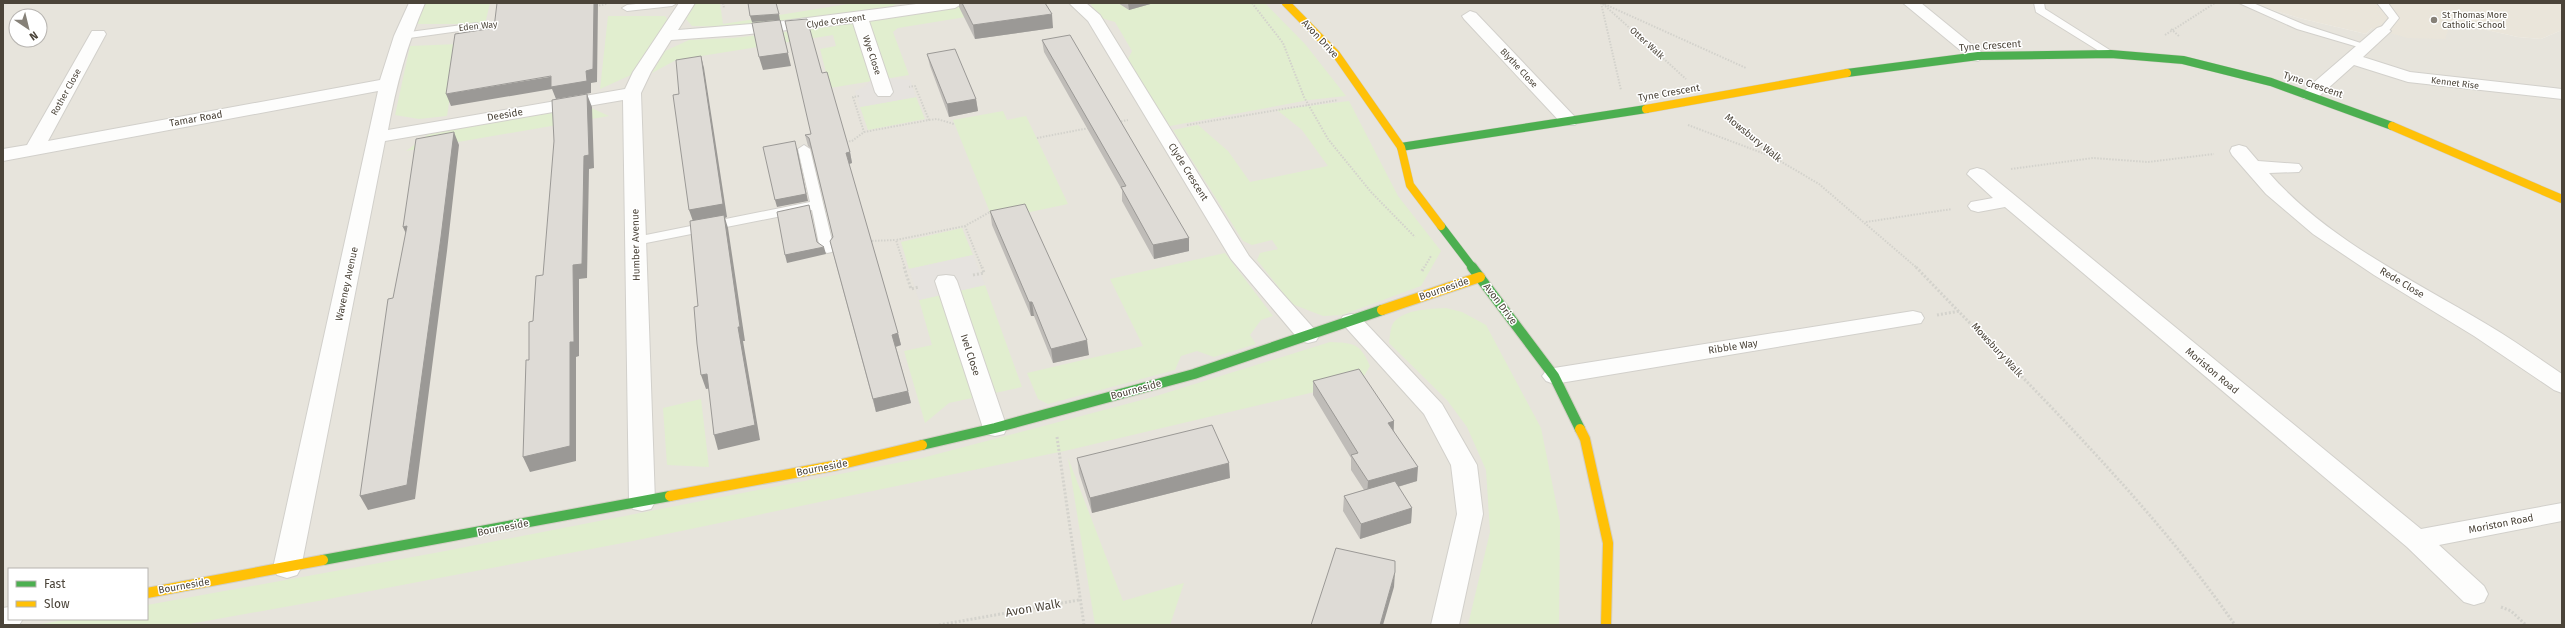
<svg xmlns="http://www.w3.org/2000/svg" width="2565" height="628" font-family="'Fira Sans',sans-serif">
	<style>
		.residential { fill: #e7e4dc; fill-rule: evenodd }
		.education { fill: #eae5da }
		.green { fill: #e1eecf }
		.parking { fill: #e6e3df }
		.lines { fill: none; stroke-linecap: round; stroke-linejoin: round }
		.lane-casing { stroke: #d2d0cb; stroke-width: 2 }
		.street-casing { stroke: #d2d0cb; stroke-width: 2 }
		.fast-far1-casing { stroke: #d3cfc5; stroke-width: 9 }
		.fast-casing { stroke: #d3cfc5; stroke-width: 12 }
		.slow-far1-casing { stroke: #d3cfc5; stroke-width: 9 }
		.slow-casing { stroke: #d3cfc5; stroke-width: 12 }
		.path-far1 { stroke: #d3d2cc; stroke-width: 2; stroke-dasharray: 1.5 1.5; stroke-linecap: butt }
		.path { stroke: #d3d2cc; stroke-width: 3; stroke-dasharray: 2 2; stroke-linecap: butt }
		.lane { fill: #fdfdfc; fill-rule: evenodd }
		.street { fill: #fdfdfc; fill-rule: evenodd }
		.fast-far1 { stroke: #4caf50; stroke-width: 8 }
		.fast { stroke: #4caf50; stroke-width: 10 }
		.slow-far1 { stroke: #ffc107; stroke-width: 8 }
		.slow { stroke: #ffc107; stroke-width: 10 }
		.wall { fill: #bfbcb8 }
		.shaded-wall { fill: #9b9996 }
		.building { fill: #dedbd6; stroke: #9b9996 }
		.poi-dot { fill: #868178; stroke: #fff; stroke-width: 1.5 }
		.labels { text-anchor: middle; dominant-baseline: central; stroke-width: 3; stroke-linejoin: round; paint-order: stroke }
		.far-poi-label { font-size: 9px; fill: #4b4439; stroke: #fff; text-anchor: start }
		.far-street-label { font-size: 9px; fill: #4b4439; stroke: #fff }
		.street-label { font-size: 10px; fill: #4b4439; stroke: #fff }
		.near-street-label { font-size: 12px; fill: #4b4439; stroke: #fff }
	</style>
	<rect width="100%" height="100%" fill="#f4f2ee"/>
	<path class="residential" d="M3 3H2250L2299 18 2366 34 2372 28 2451 22 2518 37 2541 39 2562 30V625H3ZM16 16H40V40H16ZM9 569H147V619H9Z"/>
	<path class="education" d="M2250 3H2562V30L2541 39 2518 37 2451 22 2445 39 2408 38 2372 28 2366 34 2299 18Z"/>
	<path class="green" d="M426 3H490L485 24H416Z
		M696 3H720L723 24 854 3H898L892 6C826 17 759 29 692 26L686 19Z
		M983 3H1052L898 28 893 32 909 75 830 88 820 49 836 46 833 35 676 60 652 73 665 51 689 40 733 38 829 27Z
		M1090 3H1265L1305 44 1346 96 1309 100 1170 126 1127 61 1132 51 1115 22 1101 18Z
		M608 16H665L668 20 631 75 600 89Z
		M458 44 447 116 419 119 395 115 410 46Z
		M916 97 925 119 868 130 860 107Z
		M1349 101 1398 196 1441 251 1421 286 1342 315 1323 316 1292 304 1257 260 1260 253 1278 249 1272 240 1252 245 1243 241 1173 130 1198 125 1228 151 1250 182 1328 166 1302 130 1277 110Z
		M587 106 609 116 406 151 430 133Z
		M1003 111 1007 120 1026 116 1068 204 993 220 953 120Z
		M962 228 973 255 909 269 901 242Z
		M1225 253 1273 316 1261 320 1250 335 1256 344 1214 357 1197 351 1181 356 1175 370 1048 404 1038 399 1027 373 1143 346 1110 279Z
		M985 285 1022 387 949 403 925 423 904 351 932 345 919 300Z
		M1446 308 1462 312 1486 325 1541 428 1560 522 1559 625H1468L1490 532 1486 470 1467 427 1447 400 1389 343C1390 337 1390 327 1394 322 1405 309 1430 309 1446 308Z
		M1330 342C1354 343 1360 343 1370 366L1361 381 1069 450 628 542 318 601 184 625H36L70 619H147V605L440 552 922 458 1153 397Z
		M701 399 709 467 667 465 663 408Z
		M1068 458 1123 601 1184 583 1170 625H1095Z"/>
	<path class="parking" d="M889 78 910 80 916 97 860 107 855 91 866 86 870 81Z
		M973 255 985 285 919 300 909 269Z"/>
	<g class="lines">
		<defs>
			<path id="lane" d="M645 3H677L672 6 627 11 622 8 627 5Z
				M2034 3H2044L2045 9 2116 54 2115 56H2107L2036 12Z
				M2239 3H2253L2305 25 2370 46 2365 49 2297 29Z
				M2377 3H2388L2399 18 2387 33 2383 34 2378 31 2389 18Z
				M477 23 482 26 481 28 402 39 397 36 402 33Z
				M804 145 810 149 834 249 832 252 827 253 820 249 812 210 636 245 629 241 636 237 810 202 798 149Z"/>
			<path id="street" d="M409 3H425C407 44 396 86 388 130L625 89 633 72 679 3H695L678 30 776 22 924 3H963L955 8 869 21 893 92 890 96H878L875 92 853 23 740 35 671 40 651 72 641 93 655 502 651 509 642 511 633 509 629 502 623 100 385 141 301 568 297 575 287 578 277 575 273 568 378 91 3 161V149L27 145 92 31H104L106 34 48 141 380 80 394 36Z
				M1069 3H1086L1100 15 1249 256 1316 331 1319 336 1316 341 1308 343 1300 341 1231 259 1088 21Z
				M1903 3H1921L1986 56 1978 61 1972 60Z
				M1470 11 1476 13 1575 117 1578 121 1575 125H1563L1464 19 1462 16Z
				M2383 26 2391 31 2363 57 2410 72 2562 89V99L2408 82 2354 65 2316 99H2304L2301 95 2304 91 2377 28Z
				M2239 145 2246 147 2258 161 2299 164 2302 168 2299 172 2269 173C2328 240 2413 280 2488 325 2514 340 2538 358 2562 374V393L2554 390 2474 336 2374 275 2313 234 2266 194 2232 155 2230 151 2232 147Z
				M1977 168 1984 170 2421 529 2562 503V521L2439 545 2484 586 2488 594 2484 602 2474 605 2464 602 2407 547 2005 207 1978 212 1971 210 1968 206 1971 202 1993 198 1967 174 1970 170Z
				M946 275 954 276 957 281 1007 428 1004 434 995 436 986 434 983 428 935 281 938 276Z
				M1913 311 1921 313 1924 318 1921 323 1554 384 1546 381 1542 376 1546 371 1554 368Z
				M1351 314 1359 316 1442 404 1477 465 1483 514 1459 625H1431L1457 514 1451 465 1424 414 1340 321 1343 316Z
				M9 607V619H23L19 625H3V608Z"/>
			<path id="fast-far1" d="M1847 73 1978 56 2111 54 2183 60 2271 82 2392 126
				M1401 147 1646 109
				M1441 226 1473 268"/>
			<path id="fast" d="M1472 267 1554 376 1580 429
				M922 445 995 428 1194 374 1382 310
				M323 560 670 496"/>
			<path id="slow-far1" d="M1286 3 1336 54 1401 147 1410 185 1441 226
				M1646 109 1847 73
				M2392 126 2562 199"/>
			<path id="slow" d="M1382 310 1480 277
				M1580 429 1585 439 1608 543 1606 625
				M670 496 838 465 922 445
				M147 593 323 560"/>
		</defs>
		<use href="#lane" class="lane-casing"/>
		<use href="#street" class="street-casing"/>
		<use href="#fast-far1" class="fast-far1-casing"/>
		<use href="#fast" class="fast-casing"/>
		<use href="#slow-far1" class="slow-far1-casing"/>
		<use href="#slow" class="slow-casing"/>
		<path class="path-far1" d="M723 3 724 8
			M1252 3 1283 43 1304 97 1328 139 1371 192 1415 237
			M1601 3 1621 90
			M1602 3 1746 68
			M1603 4 1686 79
			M596 6 607 4
			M2171 29 2180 37
			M2165 35 2215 3
			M859 96 853 97 864 132
			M1727 117 1775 158 1819 184 1917 268
			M929 120 937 119 954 124
			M1118 122 1128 120
			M1187 125 1338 100
			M1688 125 1773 157
			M1037 138 1089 128
			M843 142 852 141 864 132 929 120 915 86 909 87
			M2011 169 2093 158 2148 162 2214 154
			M1866 222 1952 209
			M965 226 982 268
			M869 241 896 240
			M905 268 896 240 965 226 990 212
			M1424 268 1431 256"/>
		<path class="path" d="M904 267 911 289 919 287
			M1916 267C2025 382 2145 495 2235 625
			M1422 271 1424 267
			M973 275 984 273 982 267
			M1937 315 1960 311
			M1057 437 1084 625
			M2501 607 2511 611 2526 625
			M939 625 1079 600"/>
		<use href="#lane" class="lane"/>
		<use href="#street" class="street"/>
		<use href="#fast-far1" class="fast-far1"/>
		<use href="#fast" class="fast"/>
		<use href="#slow-far1" class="slow-far1"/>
		<use href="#slow" class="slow"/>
	</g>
	<path class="wall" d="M959 3H1045L1053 28 975 39 959 7Z
		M1118 3H1154L1129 10Z
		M1042 40 1189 238V251L1154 259 1122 201V190L1044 52Z
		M927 54 976 99 978 111 949 117 930 66Z
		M822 73 850 152 852 163 849 164 898 333 901 345 896 347 908 391 911 403 876 412 833 253 830 241 833 237 811 149 808 146 805 135 811 134Z
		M990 211 1089 355 1053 363 1034 316H1031L992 225Z
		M1313 381 1394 421V431L1417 481 1398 487 1412 508 1411 523 1360 539 1343 511 1344 496 1364 490 1351 470V458L1313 395Z
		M1077 458 1230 478 1092 513 1079 473Z"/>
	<path class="shaded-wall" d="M594 3H598L597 82 591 83V93L556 99 552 89 451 106 446 94 586 71Z
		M1128 3H1154L1129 10Z
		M779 14 780 20 752 22 750 16Z
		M1052 14 1053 28 975 39 973 25Z
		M780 20 791 66 763 70 759 57Z
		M701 56 704 68 727 217 725 218 728 228 745 341H743L760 440 718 450 714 435 694 224 689 210Z
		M587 94 592 107 594 168 589 169 587 278 579 279V356L576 357V461L530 472 523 457 570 342 573 265Z
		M976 99 978 111 949 117 947 104Z
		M454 132 459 145 447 251 415 499 368 510 360 496Z
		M797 148 808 201 777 207 775 200Z
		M850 152 852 163 849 164 846 153Z
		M809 205 818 248 824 247 826 254 787 263 785 255Z
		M407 226 409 241 403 227Z
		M1189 238V251L1154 259 1153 245Z
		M1029 302H1032L1034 316H1031Z
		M898 333 901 345 895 347 892 335Z
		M1087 340 1089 355 1053 363 1051 349Z
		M707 374 712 388 706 389 701 375Z
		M908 391 911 403 876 412 873 399Z
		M1394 421 1393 436 1388 423Z
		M1229 463 1230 478 1092 513 1090 498Z
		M1418 467 1417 481 1367 496 1368 481Z
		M1412 508 1411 523 1360 539 1361 524Z
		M1395 572 1394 587 1383 625H1380Z"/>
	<path class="building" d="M497 3H594L593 69 586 71 587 81 551 87V76L446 94 455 34 494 28Z
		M748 3H776L779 14 750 16Z
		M962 3H1045L1052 14 973 25Z
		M807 19 822 73 827 72 850 152 846 153 898 333 892 335 908 391 873 399 830 241 833 237 809 138 805 135 811 134 785 21Z
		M780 20 788 53 759 57 752 23Z
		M1070 35 1189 238 1153 245 1121 187 1126 186 1042 40Z
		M955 49 976 99 947 104 927 54Z
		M701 56 723 204 689 210 673 95 679 94 676 60Z
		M587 94 589 155 584 156 582 264 573 265 574 342H570V446L523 457 526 360H529V322L533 321 536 276 543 275 554 141 552 100Z
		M454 132 441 237 407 485 360 496 388 299 393 298 407 226 403 227 416 139Z
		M795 141 806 194 775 200 763 147Z
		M1025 204 1087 340 1051 349 1032 302H1029L990 211Z
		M809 205 817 242 824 247 785 255 777 212Z
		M724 215 740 327H738L755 425 714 435 707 374 701 375 697 344 694 307 698 306 690 221Z
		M1359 369 1394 421 1388 423 1418 467 1368 481 1351 455 1358 453 1313 381Z
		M1212 425 1229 463 1090 498 1077 458Z
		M1395 481 1412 508 1361 524 1344 496Z
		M1336 548 1395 561V572L1380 625H1311Z"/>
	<circle class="poi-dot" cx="2434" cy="20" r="4"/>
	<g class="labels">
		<g class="far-poi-label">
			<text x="2442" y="15">St Thomas More<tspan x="2442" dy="10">Catholic School</tspan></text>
		</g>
		<g class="far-street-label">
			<text transform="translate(836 21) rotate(-8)">Clyde Crescent</text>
			<text transform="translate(478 26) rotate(-6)">Eden Way</text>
			<text transform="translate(1647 43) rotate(42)">Otter Walk</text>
			<text transform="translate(872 55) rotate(72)">Wye Close</text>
			<text transform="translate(1519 68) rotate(47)">Blythe Close</text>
			<text transform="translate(2455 83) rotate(7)">Kennet Rise</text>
			<text transform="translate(66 92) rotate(-61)">Rother Close</text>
		</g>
		<g class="street-label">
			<text transform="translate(1320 39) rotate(47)">Avon Drive</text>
			<text transform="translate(1990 46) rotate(-4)">Tyne Crescent</text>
			<text transform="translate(2313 85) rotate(19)">Tyne Crescent</text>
			<text transform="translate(1669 93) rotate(-10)">Tyne Crescent</text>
			<text transform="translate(505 115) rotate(-10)">Deeside</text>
			<text transform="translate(196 119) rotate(-10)">Tamar Road</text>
			<text transform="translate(1753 138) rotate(39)">Mowsbury Walk</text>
			<text transform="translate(1188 172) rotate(58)">Clyde Crescent</text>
			<text transform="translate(636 245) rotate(-91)">Humber Avenue</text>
			<text transform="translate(2402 283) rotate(31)">Rede Close</text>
			<text transform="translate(347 284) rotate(-78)">Waveney Avenue</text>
			<text transform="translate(1444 289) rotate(-19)">Bourneside</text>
			<text transform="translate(1500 304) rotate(53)">Avon Drive</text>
			<text transform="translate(1733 347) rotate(-9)">Ribble Way</text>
			<text transform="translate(1997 350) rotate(47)">Mowsbury Walk</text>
			<text transform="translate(970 355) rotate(72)">Ivel Close</text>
			<text transform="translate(2212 371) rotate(40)">Moriston Road</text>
			<text transform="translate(1136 390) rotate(-15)">Bourneside</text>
			<text transform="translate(822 468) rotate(-11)">Bourneside</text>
			<text transform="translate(2501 524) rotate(-11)">Moriston Road</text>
			<text transform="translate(503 528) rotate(-11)">Bourneside</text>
			<text transform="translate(184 586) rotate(-10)">Bourneside</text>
		</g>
		<g class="near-street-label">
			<text transform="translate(1033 608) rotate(-10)">Avon Walk</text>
		</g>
	</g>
	<rect width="2565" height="628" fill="none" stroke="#4b4439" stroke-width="8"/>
	<rect x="8" y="568" width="140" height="52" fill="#ffffff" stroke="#b7b4b0"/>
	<rect x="16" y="581" width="20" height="6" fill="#4caf50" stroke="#b7b4b0"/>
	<text x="44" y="588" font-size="12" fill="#4b4439">Fast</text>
	<rect x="16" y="601" width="20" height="6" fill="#ffc107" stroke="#b7b4b0"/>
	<text x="44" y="608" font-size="12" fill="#4b4439">Slow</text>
	<g transform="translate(28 28) rotate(145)"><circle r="19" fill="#ffffff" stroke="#b7b4b0"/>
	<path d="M0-3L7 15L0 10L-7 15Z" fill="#868178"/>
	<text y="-6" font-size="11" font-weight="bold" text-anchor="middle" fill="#4b4439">N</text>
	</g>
</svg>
